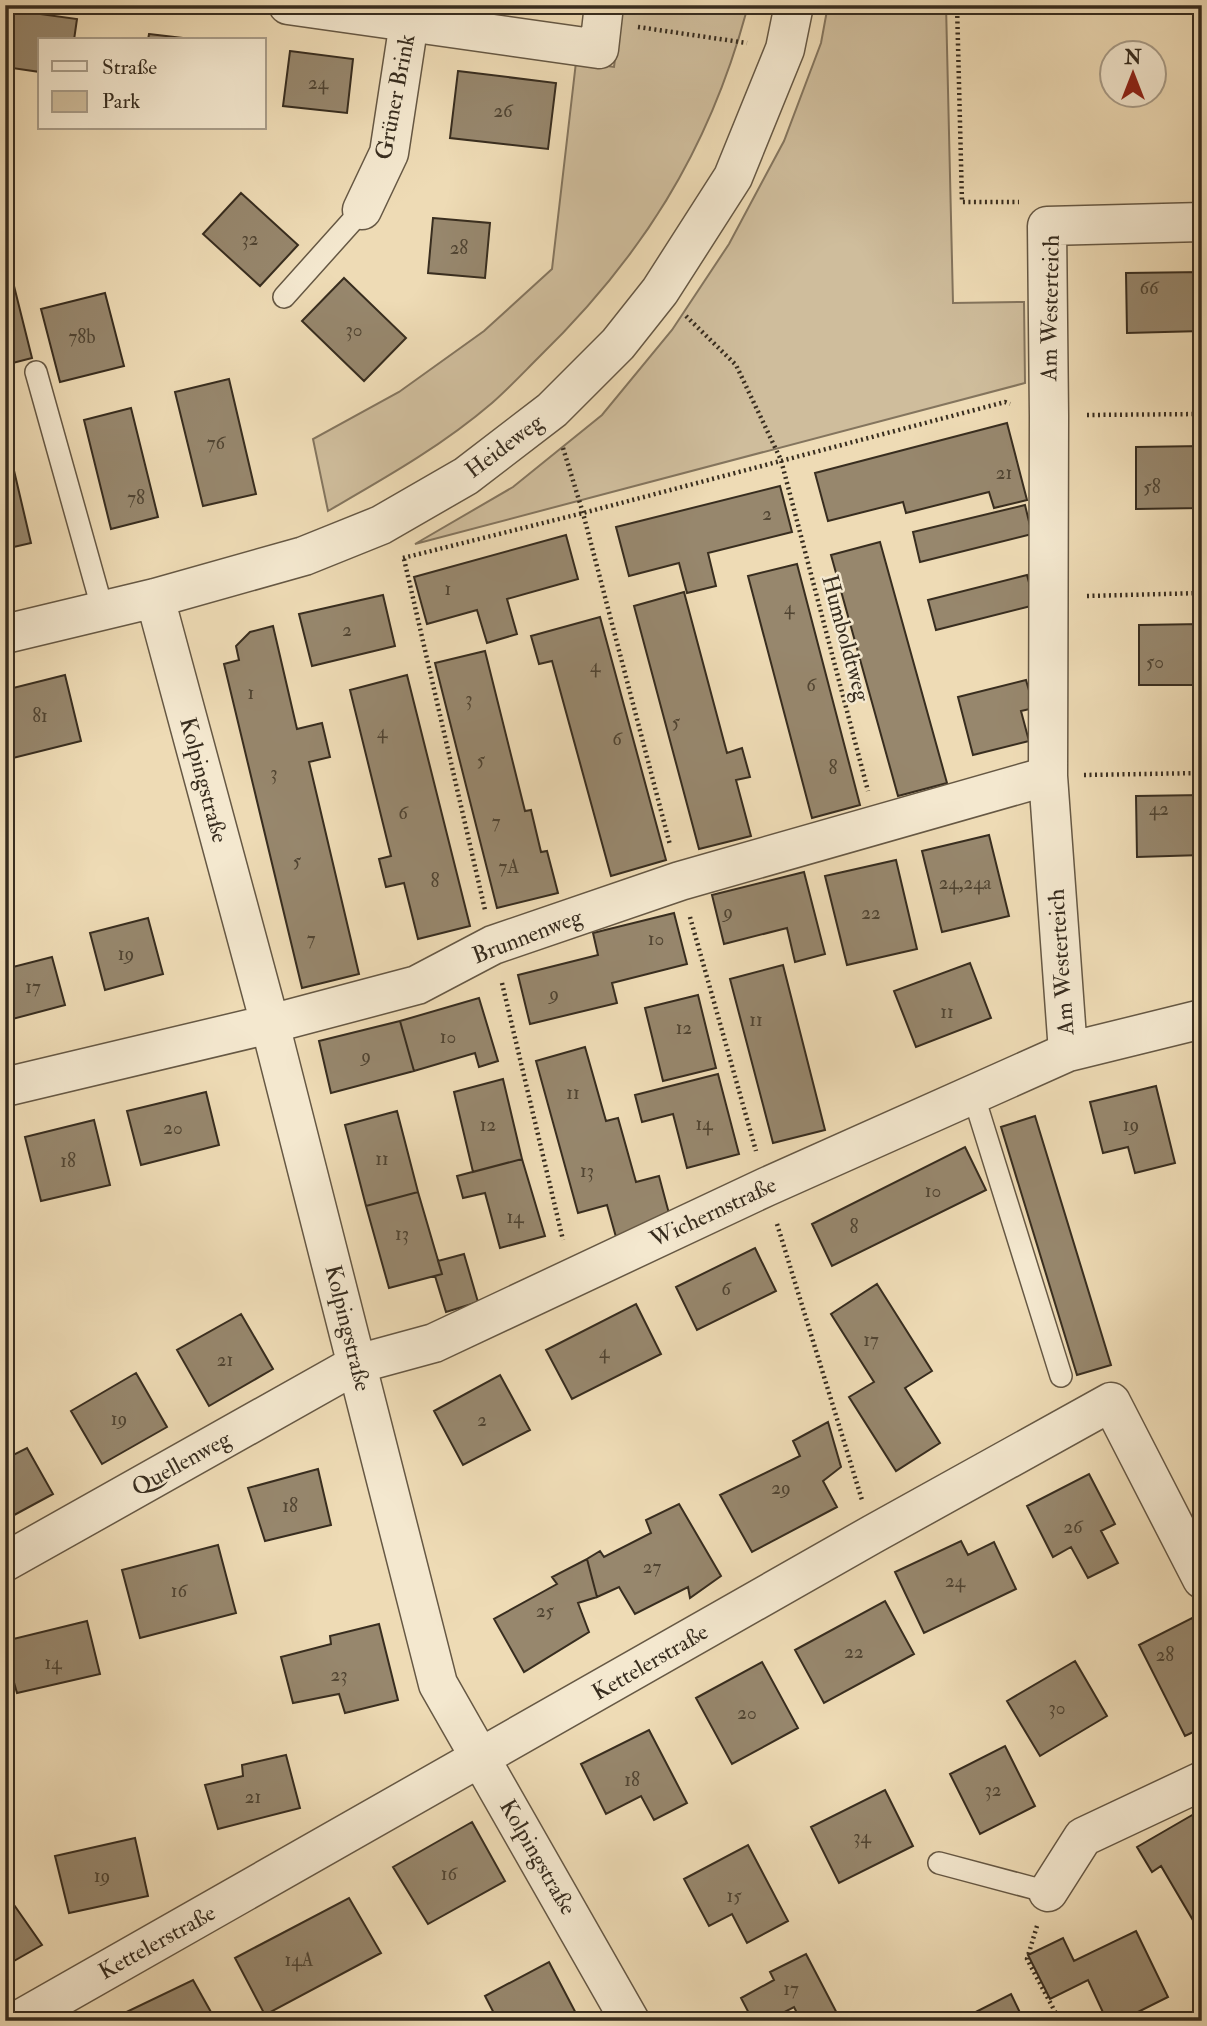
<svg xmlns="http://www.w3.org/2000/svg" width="1207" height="2026" font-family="'IM FELL Double Pica',serif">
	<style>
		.green { fill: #cfbd9c; stroke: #84755e; stroke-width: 2 }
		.building { fill: #97876d; stroke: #382d1f; stroke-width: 2 }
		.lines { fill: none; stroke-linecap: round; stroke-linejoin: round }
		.lane-casing { stroke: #665844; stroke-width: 24 }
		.street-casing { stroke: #665844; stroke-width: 41 }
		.path { stroke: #382d1f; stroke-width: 4.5; stroke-dasharray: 2 3.5; stroke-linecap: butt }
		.lane { stroke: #f4e8cf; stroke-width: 21 }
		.street { stroke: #f4e8cf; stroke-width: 38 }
		.labels { text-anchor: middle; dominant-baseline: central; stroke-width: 5; stroke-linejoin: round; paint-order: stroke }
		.number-label { font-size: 19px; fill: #504432 }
		.street-label { font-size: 23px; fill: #382d1f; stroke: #f4e8cf }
	</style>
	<rect width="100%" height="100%" fill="#eedbb5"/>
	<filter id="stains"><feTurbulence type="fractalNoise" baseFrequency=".00286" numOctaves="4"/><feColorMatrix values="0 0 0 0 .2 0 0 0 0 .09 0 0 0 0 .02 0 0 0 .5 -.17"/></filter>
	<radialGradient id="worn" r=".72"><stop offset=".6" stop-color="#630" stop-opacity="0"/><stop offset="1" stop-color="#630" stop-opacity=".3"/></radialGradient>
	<path class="green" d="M622 5H698L746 13C708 152 641 258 538 358 523 373 508 389 492 403 442 446 385 478 328 511L313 439 399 392 484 331 552 269 576 62 614 67Z
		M828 5H946L953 303 1024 302 1025 383 415 544 513 487 602 415 672 330 729 244 784 141 821 43Z"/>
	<path class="building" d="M11 10 77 19 74 40H40V72L5 67Z
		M149 34 200 40H148Z
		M290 51 353 59 347 113 283 106Z
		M458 71 556 83 548 149 450 138Z
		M241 193 298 245 260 286 203 234Z
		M433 218 490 223 485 278 428 273Z
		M1202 272V331L1127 333 1126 273Z
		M344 278 406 338 364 381 302 321Z
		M14 286 32 358 5 365V289Z
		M105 293 124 366 60 382 41 309Z
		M229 379 256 494 203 506 175 392Z
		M131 408 158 517 111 529 84 420Z
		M1007 423 1027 500 994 508 989 492 906 513 903 502 828 521 815 473Z
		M1202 446V508L1136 509V447Z
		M12 462 31 543 5 549V464Z
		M780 486 792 532 708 553 716 586 687 593 679 563 629 576 616 527Z
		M1025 505 1032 534 920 562 913 532Z
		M566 535 578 579 507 599 517 634 487 643 477 610 427 624 414 577Z
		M880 542 947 783 898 796 831 555Z
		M797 564 860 805 812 818 748 576Z
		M1027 575 1035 605 936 630 928 600Z
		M684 592 727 753 742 748 750 777 736 780 751 836 699 849 634 606Z
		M383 595 395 646 312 666 299 614Z
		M600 617 666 860 611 876 552 661 539 664 531 636Z
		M1202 624V685H1139V625Z
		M273 626 297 729 322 723 330 757 309 762 359 974 302 988 224 664 239 660 236 646 250 632Z
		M485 651 525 811 531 810 541 852 547 851 558 893 497 908 435 663Z
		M65 675 81 741 5 760V690Z
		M407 675 470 926 418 939 404 883 386 887 379 859 391 856 350 690Z
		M1026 680 1034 708 1021 711 1029 741 973 755 958 697Z
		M1202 795V855L1137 857 1136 796Z
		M989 835 1009 916 942 932 922 851Z
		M896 860 917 949 847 965 825 876Z
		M804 872 825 954 795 962 787 928 724 944 712 895Z
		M674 913 687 964 612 983 617 1003 530 1024 518 975 598 955 593 933Z
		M148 918 163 974 105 990 90 933Z
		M52 957 65 1005 5 1021V969Z
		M970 963 991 1018 916 1047 894 991Z
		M783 965 825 1130 773 1143 730 979Z
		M698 995 716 1068 663 1081 645 1008Z
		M479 998 498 1061 479 1067 475 1053 414 1071 400 1021Z
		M400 1021 414 1071 331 1093 319 1041Z
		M585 1047 606 1121 618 1118 636 1182 659 1176 671 1221 616 1237 607 1205 578 1213 536 1061Z
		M718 1074 739 1154 687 1168 673 1114 642 1122 635 1095Z
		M503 1079 522 1159 473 1172 454 1092Z
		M1156 1086 1175 1163 1135 1173 1128 1147 1103 1153 1090 1102Z
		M206 1092 219 1145 141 1165 127 1111Z
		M397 1111 418 1192 366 1206 345 1125Z
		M1035 1116 1111 1365 1077 1375 1001 1127Z
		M94 1120 110 1185 41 1201 25 1137Z
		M965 1147 986 1190 832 1266 812 1224Z
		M522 1159 545 1236 500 1248 485 1193 463 1198 457 1176Z
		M418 1192 442 1274 389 1288 366 1206Z
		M755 1248 776 1291 697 1330 676 1287Z
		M464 1254 478 1302 446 1312 435 1276 442 1274 438 1261Z
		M877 1284 932 1371 905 1388 940 1443 896 1471 849 1397 874 1382 831 1314Z
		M636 1304 661 1354 572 1399 546 1350Z
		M241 1314 273 1369 209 1406 177 1350Z
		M136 1373 167 1427 102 1464 71 1411Z
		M500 1375 530 1430 463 1465 434 1411Z
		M828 1422 841 1467 823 1481 837 1507 752 1552 720 1495 800 1456 793 1441Z
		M27 1448 53 1494 5 1520V1459Z
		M318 1469 331 1525 265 1541 248 1488Z
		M1089 1474 1115 1524 1101 1531 1118 1563 1088 1578 1071 1547 1053 1557 1027 1506Z
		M679 1504 721 1576 690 1598 688 1587 635 1614 619 1587 597 1597 587 1559 600 1551 604 1557 651 1533 646 1520Z
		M961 1541 968 1555 994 1542 1016 1589 924 1633 895 1572Z
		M218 1545 236 1613 140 1638 122 1570Z
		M587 1559 597 1597 578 1603 589 1632 524 1672 494 1619 557 1584 552 1577Z
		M885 1601 914 1654 824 1703 795 1650Z
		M1192 1618 1202 1638V1728L1185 1736 1139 1645Z
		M87 1621 100 1674 17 1693 5 1651V1641Z
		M379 1624 398 1700 345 1713 339 1694 293 1703 281 1657 331 1644 330 1636Z
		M1075 1661 1107 1716 1040 1756 1007 1701Z
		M762 1662 798 1728 732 1764 696 1698Z
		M649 1730 687 1803 654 1820 641 1796 606 1814 581 1764Z
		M1005 1746 1035 1806 980 1834 950 1774Z
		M286 1755 300 1808 218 1829 205 1785 243 1776 242 1765Z
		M885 1790 913 1846 839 1883 811 1827Z
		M1194 1814 1202 1827V1924L1197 1927 1161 1866 1152 1872 1137 1847Z
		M472 1822 505 1881 428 1924 393 1867Z
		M135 1838 148 1896 69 1913 55 1856Z
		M748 1845 788 1921 747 1943 732 1914 709 1926 684 1879Z
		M5 1892 42 1945 5 1966Z
		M349 1898 381 1953 265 2015 235 1958Z
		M1136 1931 1168 1997 1120 2021H1107L1088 1980 1050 1999 1028 1955 1063 1938 1074 1961Z
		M806 1954 841 2021H801L794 2007 767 2021H753L741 1998 774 1980 770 1972Z
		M549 1962 580 2021H498L485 1996Z
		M193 1980 216 2021H118L116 2017Z
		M1011 1994 1024 2021H958Z"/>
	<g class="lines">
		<defs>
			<path id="lane" d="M284 297 362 210
				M36 372 103 611
				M973 1094 1061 1376
				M939 1863 1048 1892"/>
			<path id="street" d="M288 5 599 49 604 5
				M362 210 389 153 409 22
				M155 598 270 1024 438 1684 630 2021
				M5 634 155 598 304 556 381 525 466 476 552 410 618 344 660 291 733 177 785 49 794 5
				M1068 1052 1048 776 1049 416 1047 226 1202 222
				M5 1087 270 1024 417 985 493 945 680 881 1048 776
				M5 1562 357 1364 434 1343 766 1187 1068 1052 1202 1019
				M1048 1892 1083 1837 1202 1781
				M17 2021 873 1534 1111 1402 1202 1579"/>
		</defs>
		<use href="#lane" class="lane-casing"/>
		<use href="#street" class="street-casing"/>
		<path class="path" d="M957 5 962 202H1019
			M638 27 747 43
			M686 316 736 365 781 460 868 791
			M1087 415 1202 414
			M563 448 583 513 670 845
			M403 558 583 513 1005 402 1010 404
			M404 559 485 910
			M1087 596 1202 593
			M1084 775 1202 773
			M690 917 756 1151
			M502 983 563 1240
			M777 1224 862 1500
			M1037 1926 1027 1959 1060 2021"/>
		<use href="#lane" class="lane"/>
		<use href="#street" class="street"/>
	</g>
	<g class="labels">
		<g class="number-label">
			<text x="318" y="83">24</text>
			<text x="503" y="111">26</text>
			<text x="250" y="239">32</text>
			<text x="459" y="248">28</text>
			<text x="1149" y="288">66</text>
			<text x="354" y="330">30</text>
			<text x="82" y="337">78b</text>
			<text x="216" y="443">76</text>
			<text x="1004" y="473">21</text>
			<text x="1152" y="487">58</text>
			<text x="136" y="498">78</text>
			<text x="767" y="514">2</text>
			<text x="448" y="589">1</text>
			<text x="789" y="608">4</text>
			<text x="347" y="630">2</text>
			<text x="1155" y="662">50</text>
			<text x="595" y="666">4</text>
			<text x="811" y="685">6</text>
			<text x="251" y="693">1</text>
			<text x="469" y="699">3</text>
			<text x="40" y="716">81</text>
			<text x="676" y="722">5</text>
			<text x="382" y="732">4</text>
			<text x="617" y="739">6</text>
			<text x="481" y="760">5</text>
			<text x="833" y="768">8</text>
			<text x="274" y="773">3</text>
			<text x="1159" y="809">42</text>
			<text x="403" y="813">6</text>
			<text x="496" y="822">7</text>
			<text x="297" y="861">5</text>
			<text x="509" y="867">7A</text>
			<text x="435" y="881">8</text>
			<text x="965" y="883">24,24a</text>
			<text x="728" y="912">9</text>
			<text x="871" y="913">22</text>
			<text x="311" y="939">7</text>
			<text x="656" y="939">10</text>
			<text x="126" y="954">19</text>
			<text x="33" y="987">17</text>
			<text x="554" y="994">9</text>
			<text x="947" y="1012">11</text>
			<text x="756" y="1020">11</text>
			<text x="684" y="1028">12</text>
			<text x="448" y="1037">10</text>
			<text x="366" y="1056">9</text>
			<text x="573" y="1093">11</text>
			<text x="704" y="1124">14</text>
			<text x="488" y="1125">12</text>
			<text x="1131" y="1125">19</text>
			<text x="173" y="1128">20</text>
			<text x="382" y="1159">11</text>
			<text x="68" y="1161">18</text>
			<text x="587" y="1171">13</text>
			<text x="933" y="1191">10</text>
			<text x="515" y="1217">14</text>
			<text x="854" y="1227">8</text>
			<text x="402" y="1234">13</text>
			<text x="726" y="1289">6</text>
			<text x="871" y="1340">17</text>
			<text x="604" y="1352">4</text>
			<text x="225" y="1360">21</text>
			<text x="119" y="1419">19</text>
			<text x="482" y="1420">2</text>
			<text x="781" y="1488">29</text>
			<text x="290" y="1506">18</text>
			<text x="1073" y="1527">26</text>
			<text x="652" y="1567">27</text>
			<text x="955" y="1581">24</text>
			<text x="179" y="1591">16</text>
			<text x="545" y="1611">25</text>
			<text x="854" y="1652">22</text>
			<text x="1165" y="1655">28</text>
			<text x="53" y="1663">14</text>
			<text x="339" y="1675">23</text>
			<text x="1057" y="1708">30</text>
			<text x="747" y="1713">20</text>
			<text x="632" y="1780">18</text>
			<text x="993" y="1790">32</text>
			<text x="253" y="1797">21</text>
			<text x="862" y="1837">34</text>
			<text x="449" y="1874">16</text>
			<text x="102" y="1876">19</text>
			<text x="734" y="1896">15</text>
			<text x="299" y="1960">14A</text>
			<text x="791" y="1989">17</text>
		</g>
		<g class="street-label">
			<text transform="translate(395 97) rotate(-79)">Grüner Brink</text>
			<text transform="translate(1050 308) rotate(-89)">Am Westerteich</text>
			<text transform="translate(504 446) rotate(-37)">Heideweg</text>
			<text transform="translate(846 638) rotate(75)">Humboldtweg</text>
			<text transform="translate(204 780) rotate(75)">Kolpingstraße</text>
			<text transform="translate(527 936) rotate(-21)">Brunnenweg</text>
			<text transform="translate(1061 962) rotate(-94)">Am Westerteich</text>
			<text transform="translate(713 1212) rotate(-25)">Wichernstraße</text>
			<text transform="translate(348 1328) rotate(76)">Kolpingstraße</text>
			<text transform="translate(181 1463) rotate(-29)">Quellenweg</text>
			<text transform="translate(650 1662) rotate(-30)">Kettelerstraße</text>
			<text transform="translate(538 1857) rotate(60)">Kolpingstraße</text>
			<text transform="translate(157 1942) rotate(-29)">Kettelerstraße</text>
		</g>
	</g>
	<rect width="1207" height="2026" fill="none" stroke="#eedbb5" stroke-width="28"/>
	<rect x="7" y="7" width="1193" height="2012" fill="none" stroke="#382d1f" stroke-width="3.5"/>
	<rect x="14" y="14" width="1179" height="1998" fill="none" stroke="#382d1f" stroke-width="2"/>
	<rect x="38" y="38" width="228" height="91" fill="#f4e8cf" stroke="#a99d89" stroke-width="2"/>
	<rect x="52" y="61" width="35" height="10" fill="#f4e8cf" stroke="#a99d89" stroke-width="2"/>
	<text x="102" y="74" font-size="21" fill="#382d1f">Straße</text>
	<rect x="52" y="91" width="35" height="21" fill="#cfbd9c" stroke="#a99d89" stroke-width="2"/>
	<text x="102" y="108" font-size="21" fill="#382d1f">Park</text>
	<g transform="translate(1133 74)"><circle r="33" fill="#f4e8cf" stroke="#a99d89" stroke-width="2"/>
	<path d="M0-5L12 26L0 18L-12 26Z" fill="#8f2418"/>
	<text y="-10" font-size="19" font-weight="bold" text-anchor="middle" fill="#382d1f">N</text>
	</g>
	<rect width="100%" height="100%" filter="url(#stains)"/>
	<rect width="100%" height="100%" fill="url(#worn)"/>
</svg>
